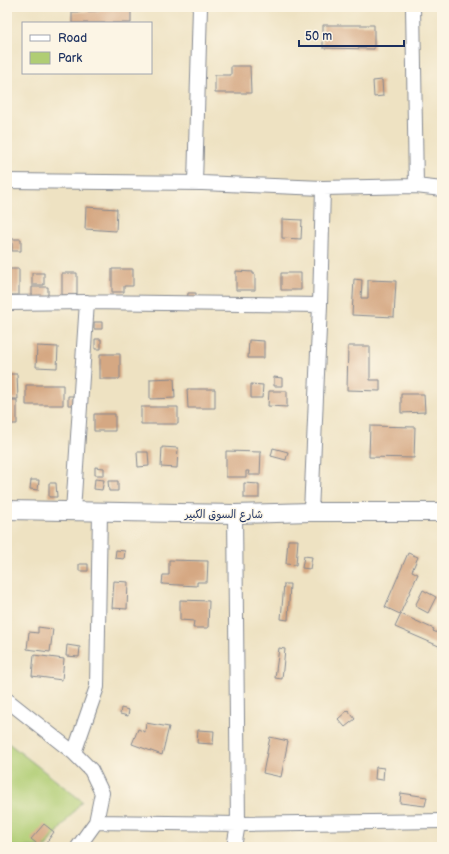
<svg xmlns="http://www.w3.org/2000/svg" width="449" height="854" font-family="'Balsamiq Sans','Playpen Sans Arabic',sans-serif">
	<style>
		.green { fill: #b0cd74; stroke: #667e69 }
		.building { fill: #d5a883 }
		.lines { fill: none; stroke-linecap: round; stroke-linejoin: round }
		.minor-casing { stroke: #848890; stroke-width: 16 }
		.tertiary-casing { stroke: #848890; stroke-width: 20 }
		.minor { stroke: #fff; stroke-width: 14 }
		.tertiary { stroke: #fff; stroke-width: 18 }
		.labels { text-anchor: middle; dominant-baseline: central; stroke-width: 3; stroke-linejoin: round; paint-order: stroke }
		.street-label { font-size: 11px; fill: #1b2f5e; stroke: #fcf5e5 }
	</style>
	<rect width="100%" height="100%" fill="#fcf5e5"/>
	<filter id="ink" filterUnits="userSpaceOnUse"><feTurbulence type="fractalNoise" baseFrequency=".025" numOctaves="2"/><feDisplacementMap in="SourceGraphic" scale="8" xChannelSelector="R" yChannelSelector="G"/><feConvolveMatrix kernelMatrix="1 2 1 2 8 2 1 2 1" color-interpolation-filters="sRGB"/></filter>
	<filter id="wash" filterUnits="userSpaceOnUse"><feTurbulence type="fractalNoise" baseFrequency=".012" numOctaves="4" result="noise"/><feDisplacementMap in="SourceGraphic" scale="16" xChannelSelector="R" yChannelSelector="G"/><feGaussianBlur stdDeviation="0.9" result="paint"/><feColorMatrix in="noise" values="0 0 0 0 0 0 0 0 0 0 0 0 0 0 0 0 0 1.4 0 .05"/><feComposite in="paint" operator="in"/></filter>
	<g filter="url(#wash)">
		<rect width="100%" height="100%" fill="#eee2c2"/>
		<path class="green" d="M7 742 82 801 46 847H7Z"/>
		<g id="blocks">
			<path class="building" d="M99 7H131V23H72V12L99 11Z
				M323 25H374V49L323 48Z
				M231 66H250L251 93H215V75H231Z
				M382 80 383 96 374 97 373 81Z
				M86 207 117 209 116 231 85 229Z
				M282 219 302 220 301 239 282 238Z
				M12 239H21V251H12Z
				M7 269H19V295H7Z
				M112 269H133V286H124V292H112Z
				M236 271 253 272V274H255V290H236Z
				M32 273H44V285H32Z
				M62 273H77V295H62Z
				M281 273H301V290H281Z
				M354 279 362 280 361 298H368V280L396 281 394 317 352 315Z
				M32 287H48V301H32Z
				M188 293H196V302L187 301Z
				M94 322H102V329H94Z
				M95 339H101V349H95Z
				M249 340 264 341V358H248Z
				M37 346 58 347 57 368 36 367Z
				M348 346H370V380H380V391L347 390Z
				M100 354H120V379H100Z
				M7 374H17L18 399H7Z
				M274 377 282 378V386H274Z
				M174 378 175 398 150 399V379Z
				M251 384 263 385 262 398H251Z
				M26 385H63V405H26Z
				M187 389H215V408H188Z
				M269 391H287V407L268 406Z
				M401 394H424L425 412 401 413Z
				M68 396H73V405H68Z
				M7 400H17V424H7Z
				M141 407H178V424H141Z
				M94 414H115V431H94Z
				M370 426 415 427 414 458 369 457Z
				M162 447 178 448 177 468 161 467Z
				M273 448 288 452 286 460 271 456Z
				M226 451 261 452 260 475H248L249 471H246V477H226Z
				M137 452H148L149 466 138 467Z
				M95 467 104 468V475H95Z
				M95 479 104 480 102 490 94 489Z
				M31 480H39L38 490 30 489Z
				M108 481H118V491H109Z
				M49 483H56L57 497H49Z
				M244 483 259 484V498H244Z
				M288 540H298L296 565 286 564Z
				M116 550 125 551 124 559 115 558Z
				M408 553 418 557 412 571 418 574 400 614 385 607Z
				M304 556 312 557 310 569 302 568Z
				M169 560 208 561 207 582H197V586L162 584 163 575H169Z
				M79 564H88V571H79Z
				M114 581 128 582 127 609 112 608Z
				M284 584H290L288 620 281 619Z
				M423 590 436 597 428 613 415 606Z
				M180 600 209 601 208 628H193L194 621 180 620Z
				M401 614 434 629 433 631 442 635 441 647 395 627Z
				M38 627 53 629 50 652 27 649 29 632 38 633Z
				M67 645 80 647 79 657 66 656Z
				M279 648 285 649 282 679 275 678Z
				M34 655 64 659 62 680 32 676Z
				M121 708 129 710 128 716 120 714Z
				M348 710 355 719 345 727 338 719Z
				M146 723 169 727 162 755 132 744 138 729 145 732Z
				M198 730 214 731 213 744 197 743Z
				M270 737 288 741 281 777 263 773Z
				M376 767 384 768 383 780 375 779Z
				M401 793 427 797 425 806 400 803Z
				M44 824 54 832 43 847H41L31 839Z"/>
		</g>
	</g>
	<g filter="url(#ink)">
		<use href="#blocks" fill-opacity="0" stroke="#848890" stroke-width="1"/>
		<g class="lines">
			<defs>
				<path id="minor" d="M413 7 416 186
					M7 181 202 183 323 188 416 186 442 189
					M195 183 200 7
					M7 303 87 302 320 305
					M73 511 87 302
					M311 512 320 305 323 188
					M7 700 74 753 91 770 102 793 96 822 78 847
					M74 753 97 687 100 512
					M96 822 238 824 442 821
					M234 847 238 824 235 514"/>
				<path id="tertiary" d="M7 510 235 514 311 512H442"/>
			</defs>
			<use href="#minor" class="minor-casing"/>
			<use href="#tertiary" class="tertiary-casing"/>
			<use href="#minor" class="minor"/>
			<use href="#tertiary" class="tertiary"/>
		</g>
	</g>
	<g class="labels">
		<g class="street-label">
			<text x="224" y="514">شارع السوق الكبير</text>
		</g>
	</g>
	<rect width="449" height="854" fill="none" stroke="#fcf5e5" stroke-width="24"/>
	<rect x="22" y="22" width="130" height="52" fill="#fcf5e5" stroke="#a2a6af"/>
	<rect x="30" y="35" width="20" height="6" fill="#ffffff" stroke="#a2a6af"/>
	<text x="58" y="42" font-size="12" fill="#1b2f5e">Road</text>
	<rect x="30" y="52" width="20" height="12" fill="#b0cd74" stroke="#a2a6af"/>
	<text x="58" y="62" font-size="12" fill="#1b2f5e">Park</text>
	<path d="M299 40v6h105v-6" fill="none" stroke="#1b2f5e" stroke-width="2"/>
	<text x="305" y="40" font-size="12" fill="#1b2f5e" stroke="#fcf5e5" stroke-width="3" paint-order="stroke">50 m</text>
</svg>
